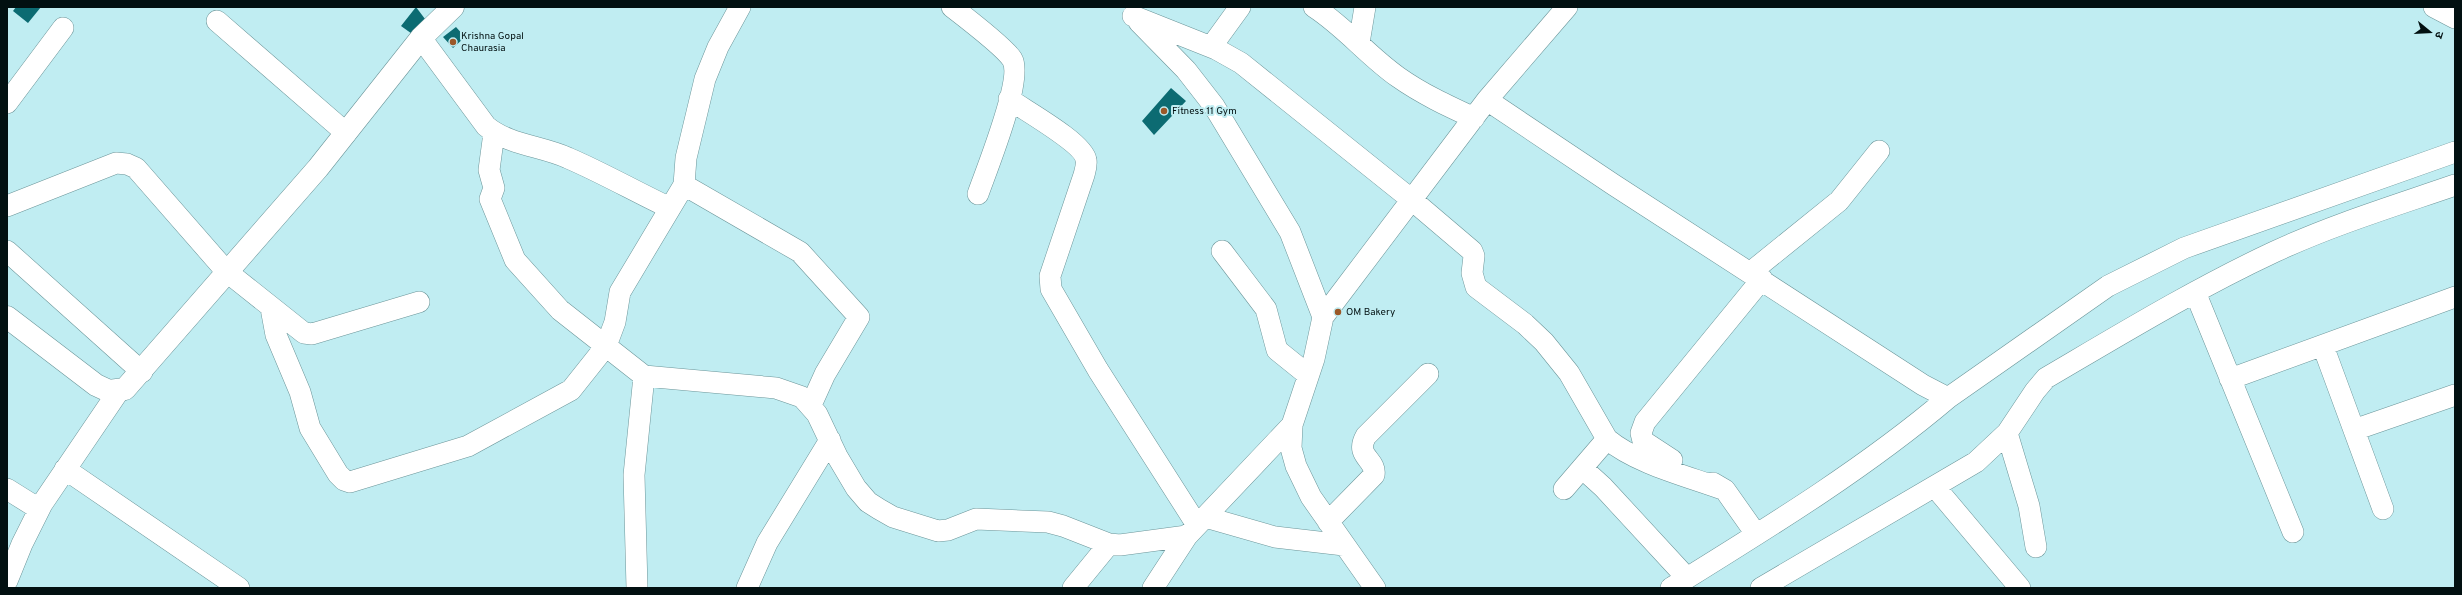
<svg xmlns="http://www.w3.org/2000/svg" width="2462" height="595" font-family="Overpass,'Noto Sans Devanagari',sans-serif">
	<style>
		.building { fill: #0c6b72 }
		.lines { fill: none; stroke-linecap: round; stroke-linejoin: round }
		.street-casing { stroke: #6b9599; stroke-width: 22 }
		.secondary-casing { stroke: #6b9599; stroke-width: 23 }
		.street { stroke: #fff; stroke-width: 21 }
		.secondary { stroke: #fff; stroke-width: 22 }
		.poi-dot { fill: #9b5828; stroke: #c0edf2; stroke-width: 1.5 }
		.labels { text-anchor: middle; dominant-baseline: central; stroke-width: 4; stroke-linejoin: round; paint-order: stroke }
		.poi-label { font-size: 10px; fill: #021011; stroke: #c0edf2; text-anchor: start }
	</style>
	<rect width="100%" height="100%" fill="#c0edf2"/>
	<path class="building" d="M16 7H41L28 23 13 11Z
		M416 7 428 23 415 36 401 26Z
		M456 27 465 37 453 48 443 37Z
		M1171 88 1186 101 1154 135 1142 121Z"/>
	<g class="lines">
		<defs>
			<path id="street" d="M952 7C965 17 1004 47 1012 59 1024 78 986 171 978 194
				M1314 7C1345 27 1368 56 1398 77 1422 94 1448 106 1474 118
				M2434 7 2455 18
				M1133 16 1216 49 1241 63 1412 200 1472 251 1474 256 1472 273 1476 287 1525 324 1544 342 1569 373 1607 439C1637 464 1687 476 1725 490
				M217 21 346 133
				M1139 22 1186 70 1214 106 1290 232 1323 317 1314 359 1292 425 1291 448 1296 466 1311 497 1375 588
				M421 38 486 126C508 145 542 146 568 158 603 173 636 192 670 208
				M1359 43 1365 7
				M1211 47 1240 7
				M1009 99C1024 110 1084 143 1086 160 1087 165 1085 171 1084 175L1050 276 1051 289 1098 370 1197 525
				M1487 100 1614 185 1923 385 1948 398 2108 286 2184 248 2455 152
				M7 103 63 28
				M494 133 489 170 494 188 490 199 515 260 560 310 644 376 776 388 802 397 817 414 837 456 856 488 868 502 879 509 893 517 938 531 948 530 976 519 1048 522 1063 526 1109 544 1120 545 1187 536
				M684 185 800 252 859 317 825 374 811 405
				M7 206 116 163 127 164 136 168 226 271 304 333 312 334 419 302
				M7 251 142 372
				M1222 251 1266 309 1277 350 1308 375
				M1751 272 1839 201 1879 151
				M2195 292 2293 532
				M271 308 276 335 300 392 310 428 338 474 344 480 350 482 468 446 571 390 606 346 615 322 620 292 684 185 686 158 705 79 718 47 740 7
				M1323 317 1487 100 1567 7
				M2323 346 2383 509
				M2230 379 2455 297
				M2354 430 2455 395
				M2007 433 2029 506 2036 547
				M1672 460 1643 441 1641 433 1645 422 1762 279
				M1582 468 1603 487 1687 578
				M65 469 239 588
				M1713 483 1725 490 1756 534
				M1935 487 2020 588
				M7 489 39 509
				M1564 489 1607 439
				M1205 517 1275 537 1344 545
				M1328 522 1374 475C1377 459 1354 457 1366 436L1428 374
				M7 581 22 544 42 504 118 392
				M637 588 634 475 644 376
				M747 588 767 543 830 440
				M1073 588 1109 544
				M1153 588 1187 536 1292 425
				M1671 588C1766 529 1863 470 1948 398
				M1761 588 1976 462 2007 433 2035 391 2046 378C2121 334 2195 289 2274 252 2332 225 2394 206 2455 185"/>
			<path id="secondary" d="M7 317 96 385 109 391 125 389 318 168 421 38 453 7"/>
		</defs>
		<use href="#street" class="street-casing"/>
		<use href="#secondary" class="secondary-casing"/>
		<use href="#street" class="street"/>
		<use href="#secondary" class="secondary"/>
	</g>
	<g class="poi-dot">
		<circle cx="453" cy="42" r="4"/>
		<circle cx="1164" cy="111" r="4"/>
		<circle cx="1338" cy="312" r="4"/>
	</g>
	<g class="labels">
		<g class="poi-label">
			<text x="461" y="36">Krishna Gopal<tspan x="461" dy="12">Chaurasia</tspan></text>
			<text x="1172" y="111">Fitness 11 Gym</text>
			<text x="1346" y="312">OM Bakery</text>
		</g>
	</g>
	<rect width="2462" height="595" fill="none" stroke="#021011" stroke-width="16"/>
	<g transform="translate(2430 32) rotate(108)" stroke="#c0edf2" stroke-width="3" paint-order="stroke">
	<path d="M0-3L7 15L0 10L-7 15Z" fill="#021011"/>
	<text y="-6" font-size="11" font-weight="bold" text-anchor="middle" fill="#021011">उ</text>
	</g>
</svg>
